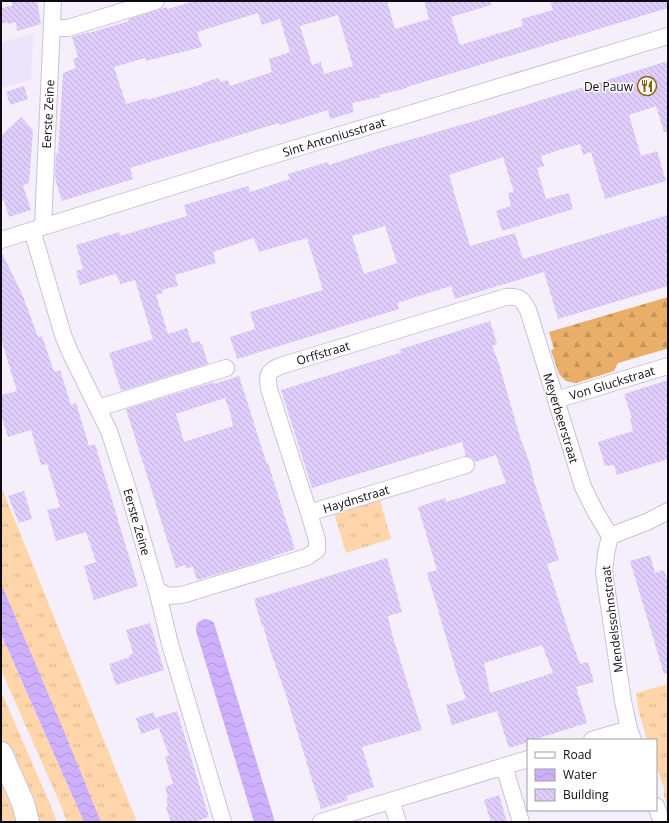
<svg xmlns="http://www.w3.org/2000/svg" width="669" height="823" font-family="'Open Sans',sans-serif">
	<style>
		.built { fill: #ece4fa }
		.grass { fill: url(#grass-tufts) }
		.forest { fill: url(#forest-firs) }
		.water { fill: url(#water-waves) }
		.building { fill: url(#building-back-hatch); fill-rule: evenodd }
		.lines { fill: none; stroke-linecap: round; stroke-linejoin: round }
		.minor-casing { stroke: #cbc0dd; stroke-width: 18 }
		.secondary-casing { stroke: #cbc0dd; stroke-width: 24 }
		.minor { stroke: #fff; stroke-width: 16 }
		.secondary { stroke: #fff; stroke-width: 22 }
		.labels { text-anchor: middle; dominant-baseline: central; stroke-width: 3; stroke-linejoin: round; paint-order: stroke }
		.poi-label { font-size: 12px; fill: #0e0a14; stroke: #fff; text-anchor: end }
		.street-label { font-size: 12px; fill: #0e0a14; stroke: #fff }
	</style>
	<defs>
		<pattern id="grass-tufts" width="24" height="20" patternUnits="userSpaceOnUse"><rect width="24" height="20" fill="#fed6aa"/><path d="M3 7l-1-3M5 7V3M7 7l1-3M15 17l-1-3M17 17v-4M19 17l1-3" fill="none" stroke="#d8b691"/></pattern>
		<pattern id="forest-firs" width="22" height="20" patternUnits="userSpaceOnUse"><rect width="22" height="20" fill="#e9ae68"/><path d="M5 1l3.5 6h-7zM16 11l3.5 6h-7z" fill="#c79459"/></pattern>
		<pattern id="water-waves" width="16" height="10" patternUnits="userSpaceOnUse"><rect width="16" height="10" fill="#ceaffc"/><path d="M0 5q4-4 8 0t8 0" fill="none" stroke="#b095d7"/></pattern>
		<pattern id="building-back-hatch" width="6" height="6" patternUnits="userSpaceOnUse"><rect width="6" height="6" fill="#dfcdfc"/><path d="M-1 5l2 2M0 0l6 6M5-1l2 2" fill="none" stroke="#beafd7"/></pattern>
	</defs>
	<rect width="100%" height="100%" fill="#f4effb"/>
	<path class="built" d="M33 33 31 80 1 88V43Z"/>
	<path class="grass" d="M1 486 137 822H101L62 726 1 583Z
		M380 500 391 539 346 553 334 513Z
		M1 635 84 822H67L62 808 1 670Z
		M668 684V808L664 797V788L656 766V740H647L638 708 636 693Z
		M1 691 50 804 57 822H34L1 746Z
		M1 783 18 822H1Z"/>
	<path class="forest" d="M668 297V350L666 349 618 363 614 371 576 383 570 382 566 381 559 374 551 350 554 349 549 332Z"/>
	<path class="water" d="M1 583 62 726 101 822H84L1 634Z
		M204 619C209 619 211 620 214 623L275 822H254L196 631C196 624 197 622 204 619Z"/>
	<path class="building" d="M12 1H37L41 24 17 31 16 22 8 24 7 22 1 24V8L12 6Z
		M194 1H387L395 29 429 19 424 1H490L491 5 451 17 460 45 523 26 521 19 553 10 550 1H668V8L407 87V88L379 95 380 97 352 103 354 112 330 119 328 110 280 125 279 123 130 168 133 179 62 201 55 178 56 152 58 155 63 73 76 68 73 59 78 57 72 37 89 32V33L129 21 128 19 167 7 168 9ZM258 13 262 25 280 19 290 52 269 59 272 72 230 86 228 80 220 82 219 78 202 83 203 84 147 100 146 98 126 104 114 67 145 58 146 61 202 47 197 32ZM338 15 353 66 324 74 321 62 312 65 300 26Z
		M668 61V132H664L656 106 629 115 641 156 657 151 666 181 605 199 603 190H602L591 152 583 155 580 144 556 151 541 156 544 166 537 168 546 199 569 193 573 209 502 231 496 211 511 206 508 193 514 192 503 157 449 175 470 246 515 233 523 259 668 215V286L558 319 544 272 455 299 451 286 397 303 399 309 237 359 230 337 255 329 250 312 323 290 307 238 259 252 256 243H255L254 238 213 252 216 263 175 275 178 286 162 290 163 293 156 295 168 334 187 328 192 343 199 341 201 345 202 344 208 364 121 391 109 353 153 339 135 280 121 284 115 274 80 285 76 271 83 269 76 245 119 232 120 236 187 216 184 205 207 198 248 186 250 192 290 179 288 174 328 162 329 165 381 148 468 123ZM385 226 397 263 364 274 352 236Z
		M24 86 28 99 10 105 6 92Z
		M21 117 33 130 29 183 23 185 31 210 9 217 4 200 1 201V136Z
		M1 251 23 296 38 337 42 336 54 372 60 370 71 405 76 403 89 446 95 444 138 586 94 600 84 566 96 562 86 532 56 541 47 510 60 507 47 464 41 465 31 430 8 437 1 415V395L17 391 1 339Z
		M490 321 497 344 492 346 499 364 520 437 530 464 533 478 559 560 547 564 571 639 580 664 588 662 594 682 576 687 587 723 533 740H528V742L509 748 497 711 452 725 446 705 466 699 457 674 427 573 437 570 418 507 445 498 446 502 506 483 496 455 475 462 472 458 466 456 462 442 312 488 281 390 403 352 398 350ZM542 645 553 673 490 693 484 663Z
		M239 376 264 455 267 464 268 463 287 524 293 542H292L295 549 274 556V557L197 580 193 567 186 568 185 565 176 568 126 409 214 382V384ZM225 398 230 412 233 426 184 442 176 414Z
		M668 380V459L617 475 614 465 605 466 598 442 633 431 630 418H632L624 394Z
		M24 491 32 519 19 523 8 496Z
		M650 555 655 573 664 570 668 582V673L664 674 630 561Z
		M387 558 402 612 388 616 392 634 422 730 362 747 374 787 346 796 348 800 321 809 285 692 270 650 263 625 262 626 254 599Z
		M150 623 164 670 116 685 109 664 130 657 129 655 133 653 126 630Z
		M177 711 209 817 194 822H171L166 807 168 806 166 799 168 798 165 787 173 784 165 757 169 755 157 723 158 728 141 734 136 718 154 712 155 718Z
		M499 795 507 822H491L484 800Z"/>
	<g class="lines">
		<defs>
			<path id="minor" d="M52 28H68L156 1
				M43 226 53 1
				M32 230 63 335 70 352 109 431 129 493 157 590 170 644 223 822
				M1 240 257 160 668 36
				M556 400 668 366
				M98 408 226 368
				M309 513 269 389C267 375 267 372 280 366L506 297C520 296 522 299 528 310L583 487 595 511 610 536
				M157 590 168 596 182 595 307 557 317 550V540L309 513 466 465
				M592 740 629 729
				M633 740 629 729 623 701 604 572 606 554 610 536 647 522 668 511
				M504 766 521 822
				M391 801 398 822
				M656 806 662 822
				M321 822 528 759"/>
			<path id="secondary" d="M1 753 23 803 28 822"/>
		</defs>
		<use href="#minor" class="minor-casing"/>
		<use href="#secondary" class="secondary-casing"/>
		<use href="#minor" class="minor"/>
		<use href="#secondary" class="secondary"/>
	</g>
	<defs>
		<symbol id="restaurant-ring" viewBox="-11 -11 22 22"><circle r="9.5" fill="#fff" stroke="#925e11" stroke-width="1.5"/><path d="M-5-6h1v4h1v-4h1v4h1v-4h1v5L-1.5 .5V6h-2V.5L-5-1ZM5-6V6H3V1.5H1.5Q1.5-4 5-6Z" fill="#925e11"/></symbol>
	</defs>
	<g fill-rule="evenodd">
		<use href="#restaurant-ring" x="636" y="75" width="22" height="22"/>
	</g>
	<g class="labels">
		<g class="poi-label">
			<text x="633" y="86">De Pauw</text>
		</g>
		<g class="street-label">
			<text transform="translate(48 114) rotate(-87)">Eerste Zeine</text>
			<text transform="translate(334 137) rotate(-17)">Sint Antoniusstraat</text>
			<text transform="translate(323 353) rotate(-17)">Orffstraat</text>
			<text transform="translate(612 383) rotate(-17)">Von Gluckstraat</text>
			<text transform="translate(561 418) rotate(73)">Meyerbeerstraat</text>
			<text transform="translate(356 499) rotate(-17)">Haydnstraat</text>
			<text transform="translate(137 522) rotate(74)">Eerste Zeine</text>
			<text transform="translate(612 619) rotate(-97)">Mendelssohnstraat</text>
		</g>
	</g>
	<rect width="669" height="823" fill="none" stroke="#0e0a14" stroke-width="4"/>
	<rect x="527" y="739" width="130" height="72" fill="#ffffff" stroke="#9f9da1"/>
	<rect x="535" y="752" width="20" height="6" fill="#ffffff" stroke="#9f9da1"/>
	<text x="563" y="759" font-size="12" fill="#0e0a14">Road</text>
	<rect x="535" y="769" width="20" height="12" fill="url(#water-waves)" stroke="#9f9da1"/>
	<text x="563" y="779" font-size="12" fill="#0e0a14">Water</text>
	<rect x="535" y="789" width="20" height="12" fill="url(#building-back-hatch)" stroke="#9f9da1"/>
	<text x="563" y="799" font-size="12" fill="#0e0a14">Building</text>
</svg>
